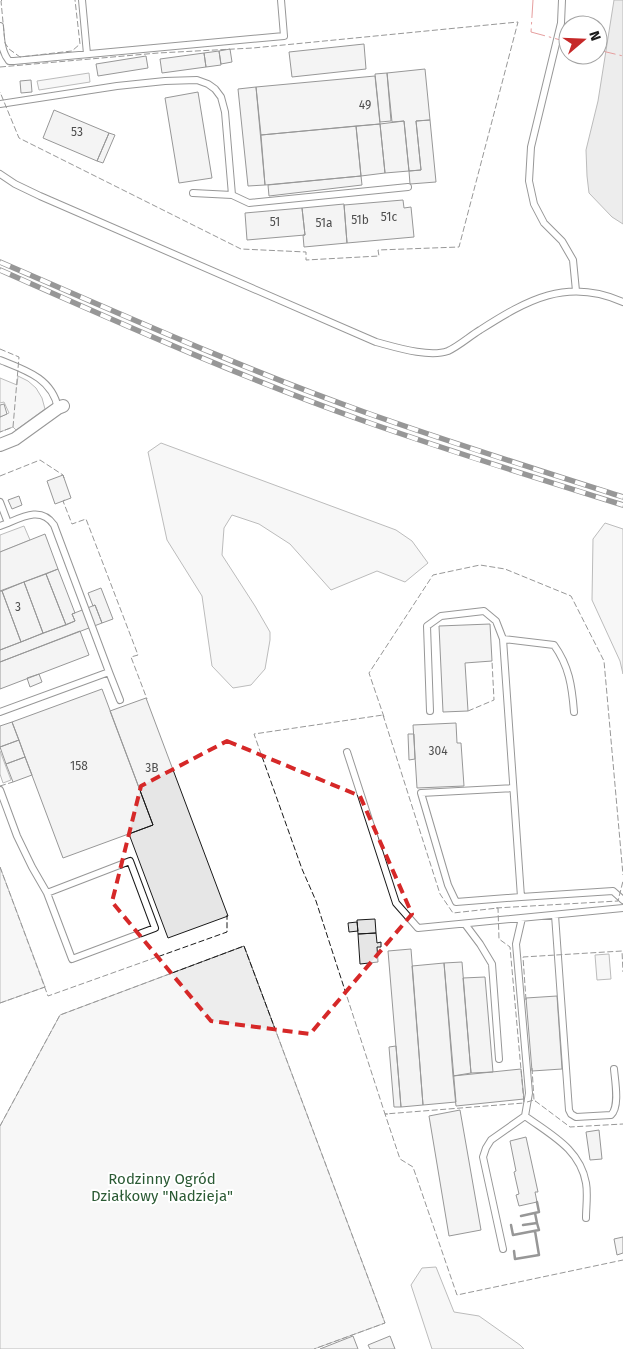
<svg xmlns="http://www.w3.org/2000/svg" width="623" height="1349" font-family="'Fira Sans',sans-serif">
	<style>
		.built { fill: #ededed; stroke: #6a6a6a }
		.water { fill: #d7d7d7; stroke: #6a6a6a }
		.building { fill: #e6e6e6; stroke: #1a1a1a }
		.lines { fill: none; stroke-linecap: round; stroke-linejoin: round }
		.service-casing { stroke: #1a1a1a; stroke-width: 8 }
		.minor-casing { stroke: #1a1a1a; stroke-width: 14 }
		.service { stroke: #fff; stroke-width: 6 }
		.minor { stroke: #fff; stroke-width: 12 }
		.rail-casing { stroke: #1a1a1a; stroke-width: 5.5 }
		.rail { stroke: #fff; stroke-width: 4; stroke-dasharray: 11; stroke-linecap: butt }
		.fence { stroke: #1a1a1a; stroke-width: 1; stroke-dasharray: 6 2.5; stroke-linecap: butt }
		.wall { stroke: #1a1a1a; stroke-width: 2.5 }
		.power { stroke: #c62828; stroke-width: 1; stroke-dasharray: 18 4 2.5 4; stroke-linecap: butt }
		.marked { fill: none; stroke: #d62828; stroke-width: 4; stroke-dasharray: 10 6; stroke-linejoin: round }
		.labels { text-anchor: middle; dominant-baseline: central; stroke-width: 4; stroke-linejoin: round; paint-order: stroke }
		.number-label { font-size: 12px; fill: #4d4d4d }
		.park-label { font-size: 15px; fill: #2b5a34; stroke: #fff }
	</style>
	<rect width="100%" height="100%" fill="#fff"/>
	<path class="built" d="M89 73 90 82 39 90 37 81Z
		M18 376 28 381 36 388 42 398 45 409 16 430 13 427 0 432V417L9 413 4 402 0 403V378L17 385Z
		M161 443 396 530 412 541 428 563 405 582 377 571 331 590 290 544 259 524 232 515 224 528 222 555 255 606 270 632V640L265 669 251 685 233 688 212 666 202 596 167 540 148 452Z
		M605 523 623 529V674L620 661 592 600 593 539Z
		M24 526 30 540 0 552V535Z
		M0 751 11 780 3 783 0 774Z
		M0 867 45 987 0 1003Z
		M244 946 385 1323 314 1349H0V1126L60 1015Z
		M609 954 611 979 597 980 595 955Z
		M436 1267 454 1312 479 1316 520 1345 524 1349H432L411 1285 422 1268Z"/>
	<path class="water" d="M614 0H623V224L612 217 589 193 587 176 586 150 598 101Z"/>
	<path class="building" d="M364 44 366 69 292 77 289 52Z
		M230 49 232 62 221 64 219 51Z
		M219 51 221 65 206 67 204 53Z
		M204 53 206 67 162 73 160 59Z
		M146 56 148 68 98 76 96 64Z
		M425 69 430 120 416 121 421 170 409 171 404 121 392 122 387 73Z
		M387 73 391 121 380 122 375 74Z
		M375 76 380 124 261 135 256 87Z
		M31 80 32 92 21 93 20 81Z
		M256 87 265 185 248 186 238 89Z
		M198 92 212 178 179 183 165 98Z
		M54 110 109 133 97 161 43 138Z
		M430 120 436 182 410 184 409 171 421 170 416 121Z
		M404 121 409 171 385 173 380 124Z
		M380 124 385 173 361 176 356 126Z
		M356 126 361 176 265 185 261 135Z
		M109 133 115 135 103 163 97 161Z
		M361 176 362 185 269 196 268 185Z
		M403 200 404 208 411 207 414 237 347 243 344 205Z
		M344 204 347 243 304 247 303 235H305L302 208Z
		M302 208 305 235 247 240 245 213Z
		M4 404 7 414 0 417V405Z
		M63 475 71 498 55 504 47 481Z
		M19 496 22 505 12 509 8 500Z
		M45 534 58 569 0 591V552Z
		M58 569 75 613 72 614 75 621 66 625 46 574Z
		M46 574 66 625 43 633 24 582Z
		M24 582 43 633 21 642 2 591Z
		M101 588 113 619 102 623 95 605 93 606 88 593Z
		M0 591H2L21 642 0 650Z
		M95 605 102 623 0 662V650L75 621 72 614Z
		M490 624 492 661 465 663 468 711 443 712 439 626Z
		M80 631 89 655 0 689V662Z
		M39 674 42 682 30 687 27 678Z
		M102 689 153 825 63 858 12 722Z
		M146 698 228 916 168 938 129 834 153 825 110 711Z
		M12 722 19 740 0 747V726Z
		M456 723 457 743H461L464 786 417 788 413 725Z
		M408 734H414L415 759 409 760Z
		M19 740 25 757 6 764 0 747Z
		M25 757 32 775 13 782 6 764Z
		M375 919 376 933 358 934 357 920Z
		M357 922 358 931 349 932 348 923Z
		M376 933 377 943 381 942V947H377L378 962 360 964 358 934Z
		M411 949 423 1105 401 1107 388 951Z
		M462 962 471 1073 453 1076 444 963Z
		M444 963 456 1102 423 1105 412 966Z
		M485 977 493 1072 471 1073 463 978Z
		M557 996 562 1069 532 1071 526 998Z
		M396 1046 401 1107H394L389 1047Z
		M521 1069 524 1099 456 1106 453 1076Z
		M460 1110 481 1230 449 1236 429 1116Z
		M599 1130 602 1159 590 1160 586 1132Z
		M526 1137 538 1192H535L537 1202 519 1206 516 1195 519 1194 514 1172 516 1171 510 1141Z
		M623 1237V1253L617 1255 614 1239Z
		M353 1336 358 1349H320Z
		M390 1336 395 1349H370L368 1345Z"/>
	<g class="lines">
		<defs>
			<path id="service" d="M82 0 87 54
				M562 0 561 23 531 147 529 181 534 204 544 223 562 241 573 260 576 291
				M0 26C1 38 1 51 9 61H14L284 36 281 0
				M0 104 117 86 165 81 197 80 208 84 215 89 221 97 225 112 232 195 249 203 408 187
				M0 174 15 184 40 196 376 342C395 347 429 358 448 351 459 346 470 336 480 330 527 300 567 277 623 302
				M193 193 232 195
				M0 360C25 370 52 378 58 408
				M0 502 8 523 0 526
				M503 639 554 645C569 666 572 686 574 712
				M109 672 120 700
				M430 711 427 626 441 616 484 611 496 621 503 639 521 897 613 891 623 900
				M0 712 109 672 54 525C42 507 24 516 8 523
				M347 752 396 903 418 928 623 908
				M513 788 421 793 448 885 456 902 521 897
				M0 790 17 836 32 867 47 893 72 959 155 928 130 861 47 893
				M555 915 569 1110 571 1114 576 1117 611 1115C620 1107 615 1081 614 1069
				M465 924 480 944 492 964 499 1059
				M525 1116C551 1135 580 1149 586 1183 588 1194 586 1207 586 1218
				M503 1249 483 1157 486 1148 491 1140 525 1116 529 1093 516 944 522 918"/>
			<path id="minor" d="M0 445 15 439 58 408 63 406"/>
		</defs>
		<use href="#service" class="service-casing"/>
		<use href="#minor" class="minor-casing"/>
		<use href="#service" class="service"/>
		<use href="#minor" class="minor"/>
		<defs>
			<path id="rail" d="M0 262C121 314 243 369 367 413 452 443 538 470 623 497
				M0 270C120 323 240 377 364 421 449 451 536 478 623 505"/>
		</defs>
		<use href="#rail" class="rail-casing"/>
		<use href="#rail" class="rail"/>
		<path class="fence" d="M2 0 1 1 5 43 9 49 20 57 72 51 80 44 75 0
			M0 67 158 53 253 48 518 22 459 247 378 250 379 256 306 260V252L241 249 19 138 0 92
			M0 349 19 357 13 427 0 432
			M0 476 40 460 63 475 64 478
			M65 500 63 501 72 524 86 519 138 655 131 657 147 699
			M468 711 494 700 492 661
			M383 715 440 894 453 913 498 908 499 939 510 947 524 1103 385 1114 316 901 302 869 254 734Z
			M384 717 369 673 433 575 480 565 505 569 571 596 604 661 623 875
			M0 786 13 782
			M0 867 48 996 227 932V915
			M496 908 618 901 623 881
			M526 1000 523 957 622 951 623 972
			M0 1003 45 987 44 984
			M532 1068 534 1100 536 1102
			M527 1102 534 1100 570 1127 623 1124
			M388 1114H385L400 1159 413 1167 457 1295 623 1260
			M0 1126 60 1015 244 946 385 1323 314 1349"/>
		<path class="wall" d="M521 1216 539 1212 537 1202
			M511 1225 513 1235 539 1230 537 1223
			M523 1225 537 1223 535 1213
			M514 1251 515 1259 539 1255 535 1231"/>
		<path class="power" d="M533 0 531 32 568 42
			M598 50 623 56"/>
	</g>
	<path d="M0 0H623V1349H0ZM227 741 360 796 412 914 310 1034 211 1021 112 902 141 786Z" fill="#fff" fill-opacity=".55" fill-rule="evenodd"/>
	<path class="marked" d="M227 741 360 796 412 914 310 1034 211 1021 112 902 141 786Z"/>
	<g class="labels">
		<g class="number-label">
			<text x="365" y="105">49</text>
			<text x="77" y="132">53</text>
			<text x="389" y="217">51c</text>
			<text x="360" y="220">51b</text>
			<text x="275" y="222">51</text>
			<text x="324" y="223">51a</text>
			<text x="18" y="607">3</text>
			<text x="438" y="751">304</text>
			<text x="79" y="766">158</text>
			<text x="152" y="768">3B</text>
		</g>
		<g class="park-label">
			<text x="162" y="1179">Rodzinny Ogród<tspan x="162" dy="17">Działkowy "Nadzieja"</tspan></text>
		</g>
	</g>
	<g transform="translate(583 40) rotate(71)"><circle r="24" fill="#ffffff" stroke="#a3a3a3"/>
	<path d="M0-4L9 19L0 12L-9 19Z" fill="#c62828"/>
	<text y="-8" font-size="14" font-weight="bold" text-anchor="middle" fill="#1a1a1a">N</text>
	</g>
</svg>
